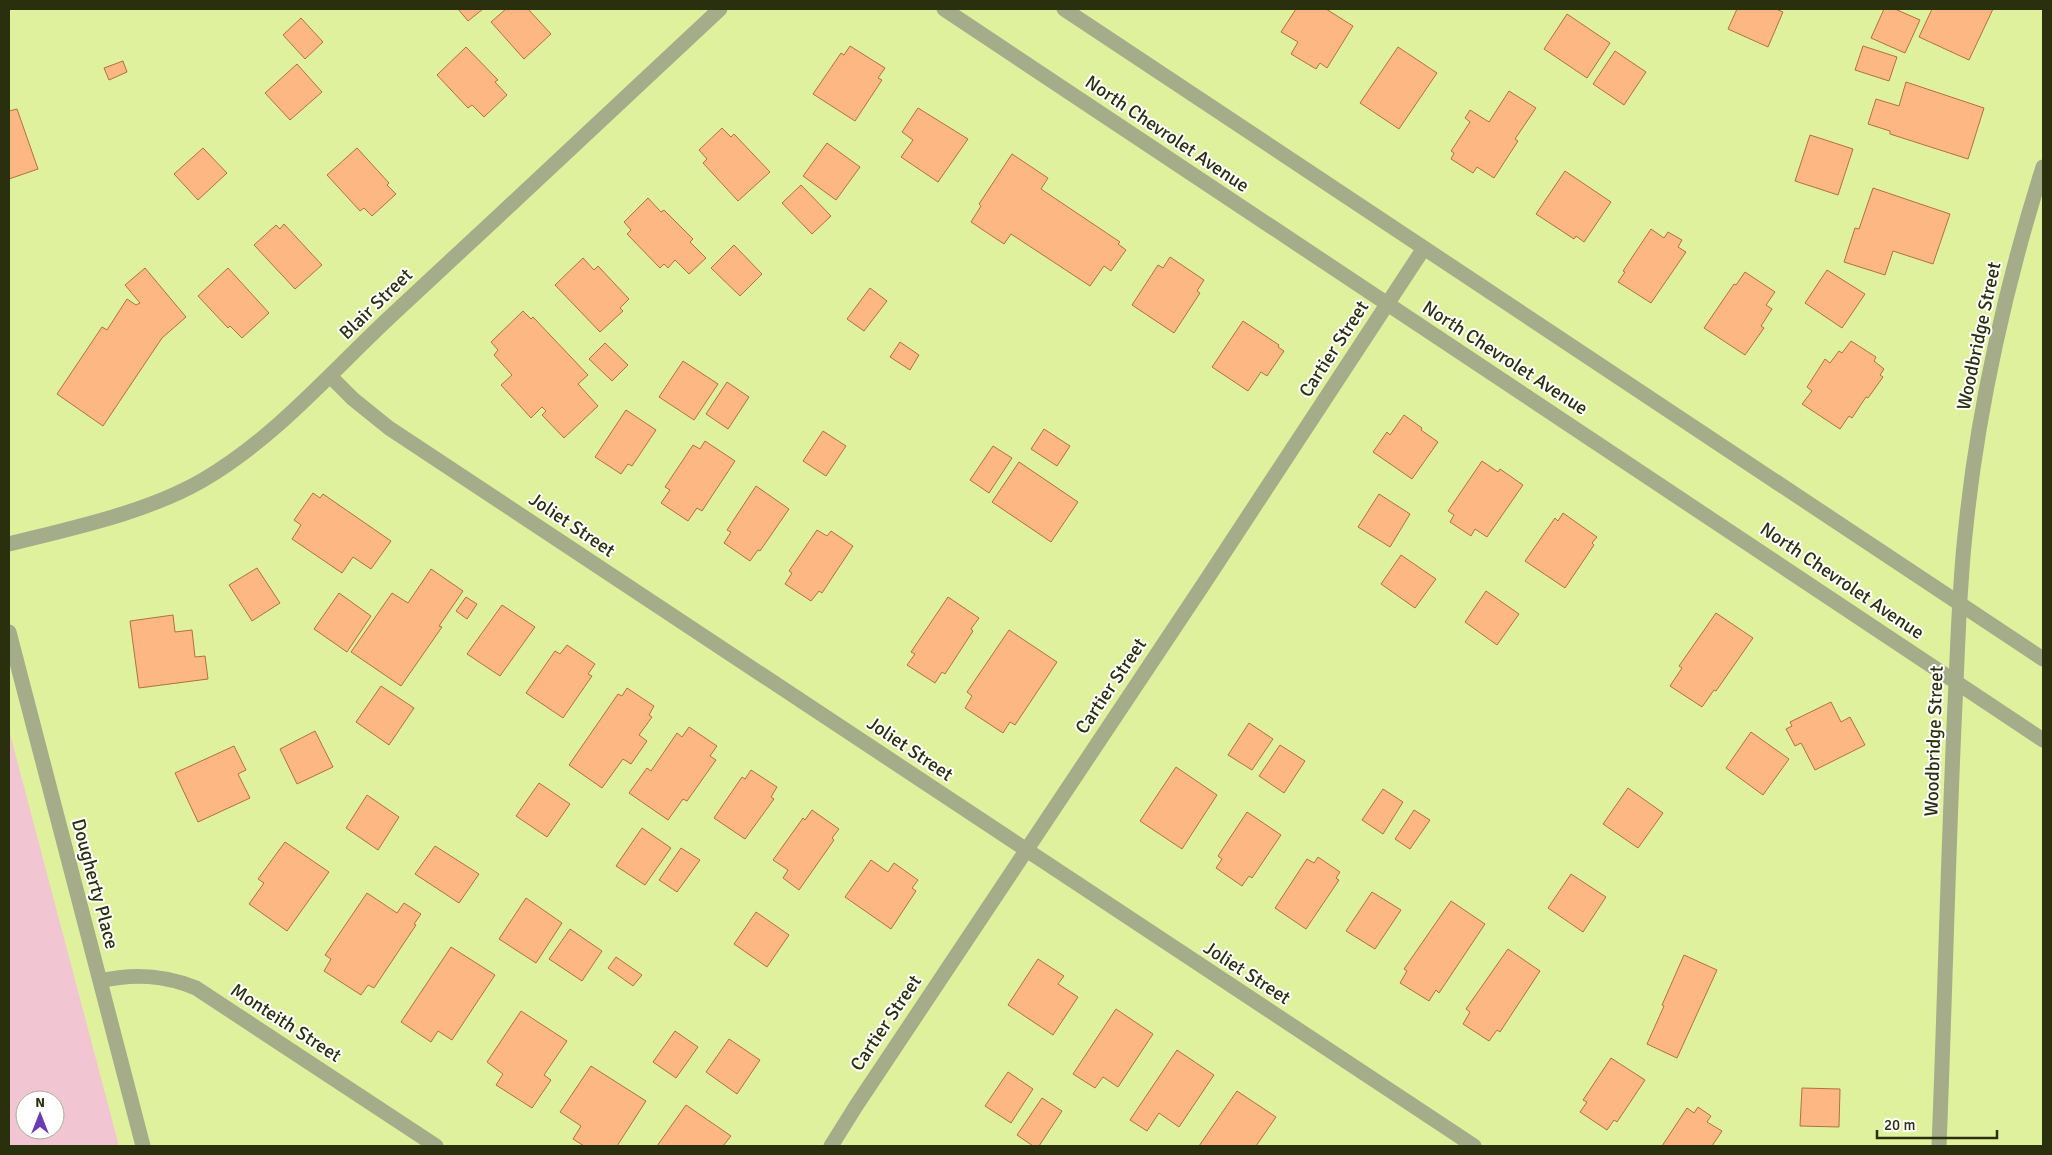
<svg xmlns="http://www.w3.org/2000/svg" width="2052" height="1155" font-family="Signika,sans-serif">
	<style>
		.green { fill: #f2c5d3; fill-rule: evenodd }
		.building { fill: #fdb782; stroke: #b2713d }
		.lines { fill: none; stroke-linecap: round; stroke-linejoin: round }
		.minor { stroke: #a4ac8a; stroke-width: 15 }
		.labels { text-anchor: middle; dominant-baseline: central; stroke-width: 4; stroke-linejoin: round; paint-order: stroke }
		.street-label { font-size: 19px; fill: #2a300e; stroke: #fff }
	</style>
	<rect width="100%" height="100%" fill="#e0f19e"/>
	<path class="green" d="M9 730 119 1146H9ZM25 1100H55V1130H25Z"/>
	<path class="building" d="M458 9H483L468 21Z
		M506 9H528L551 34 524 59 491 22Z
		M1296 9H1326L1353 26 1327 68 1320 63 1316 69 1291 54 1298 42 1281 32Z
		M1737 9H1776L1783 12 1768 47 1728 29Z
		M1884 9H1895L1920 20 1905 53 1871 38Z
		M1932 9H1993L1969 60 1919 37Z
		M1567 14 1610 43 1587 78 1544 49Z
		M301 18 323 42 305 59 283 35Z
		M850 46 885 68 878 78 882 80 855 121 813 94 841 53 844 55Z
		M1863 46 1897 57 1889 81 1855 70Z
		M466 47 498 80 495 82 507 95 484 117 472 105 468 108 437 75Z
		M1398 47 1437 73 1399 129 1360 103Z
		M1615 51 1646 72 1624 105 1593 84Z
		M123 61 127 72 109 80 104 68Z
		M297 64 322 92 290 120 265 93Z
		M1906 82 1984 108 1968 159 1890 134V131L1868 124 1876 99 1899 106Z
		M1509 91 1536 108 1515 139 1518 141 1494 178 1477 167 1473 173 1451 159 1454 153 1451 151 1470 122 1465 118 1470 110 1489 122Z
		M918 108 968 139 938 182 901 157 913 140 902 132Z
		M17 109 38 169 9 179V111Z
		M722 128 731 137 734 134 770 172 738 201 703 163 707 159 699 150Z
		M1810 135 1853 149 1838 195 1795 181Z
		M827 143 860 167 836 200 803 176Z
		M203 148 227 173 198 200 174 174Z
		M357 148 389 183 387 185 396 194 372 216 364 208 360 211 327 175Z
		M1012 154 1048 178 1041 189 1120 242 1118 244 1126 250 1111 271 1104 266 1090 286 1011 234 1004 244 971 222 981 206 979 204Z
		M1565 171 1611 202 1584 242 1576 236 1574 239 1536 214Z
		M801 185 831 216 812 234 782 203Z
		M1873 188 1950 214 1933 264 1893 251 1885 275 1844 262 1855 228 1859 229Z
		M648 198 661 212 664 210 693 239 690 242 706 258 689 274 675 260 668 268 664 264 660 268 627 234 631 230 624 222Z
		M284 224 322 265 295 289 254 245 276 225 280 229Z
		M1651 229 1664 238 1668 232 1682 240 1678 247 1686 252 1651 303 1618 282 1625 272 1623 271Z
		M734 245 762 274 740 296 711 268Z
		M1170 257 1204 280 1197 291 1200 293 1174 333 1132 305 1158 265 1163 268Z
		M583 258 594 270 598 266 629 299 620 308 623 311 600 332 555 285Z
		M145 268 186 317 162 338 103 426 57 394 102 327 107 330 127 299 136 305 140 303 125 285Z
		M228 268 269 313 242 338 230 326 228 328 198 296Z
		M1827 270 1865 294 1842 328 1805 303Z
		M1745 272 1775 292 1766 305 1772 309 1761 326 1764 328 1745 355 1704 328 1734 284 1736 285Z
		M870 288 887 301 864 331 847 319Z
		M523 311 531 319 533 317 588 375 578 384 598 406 564 438 542 415 546 411 542 407 531 418 501 385 512 375 494 355 498 350 491 342Z
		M1243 321 1279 345 1278 347 1284 351 1267 376 1261 372 1248 391 1212 367Z
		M1851 341 1876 357 1874 361 1884 369 1880 375 1883 377 1868 398 1866 397 1852 418 1849 416 1840 429 1802 404 1812 391 1807 387 1825 359 1830 363 1839 351 1842 353Z
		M900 342 919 355 910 370 890 357Z
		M605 343 628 365 612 381 589 359Z
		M683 361 718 384 694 420 659 397Z
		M727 382 749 397 728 429 706 414Z
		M626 410 656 430 632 466 628 464 621 474 595 457Z
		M1404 415 1422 428 1421 430 1438 442 1412 479 1373 452 1387 432 1390 435Z
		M1044 429 1070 446 1057 466 1031 449Z
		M823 431 846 446 826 476 803 461Z
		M705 441 735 461 702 511 697 508 688 521 661 503 670 490 665 487 693 445 700 449Z
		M993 446 1012 458 989 493 970 480Z
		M1482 461 1498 472 1500 469 1523 485 1487 537 1475 529 1471 536 1450 522 1454 515 1448 511Z
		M1019 462 1078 502 1051 542 992 502Z
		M756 486 789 509 760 551 758 550 750 561 724 543 731 532 727 530Z
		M313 493 320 498 323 494 391 541 371 569 353 557 342 573 292 539 301 525 294 520Z
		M1379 494 1410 514 1390 547 1358 527Z
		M1563 513 1597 537 1592 543 1594 545 1565 588 1525 561 1555 518 1558 521Z
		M817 530 827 536 831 531 853 546 822 593 819 591 811 601 785 584 792 573 789 571Z
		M1401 555 1436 579 1415 608 1381 584Z
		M257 568 280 603 252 621 229 585Z
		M431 569 463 591 439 626 442 627 401 686 351 652 392 593 408 603Z
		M1486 591 1519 614 1497 645 1465 622Z
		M339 593 371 616 347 652 314 629Z
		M466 597 477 604 467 619 456 611Z
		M948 597 979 618 971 629 973 631 945 674 942 672 935 683 907 665 915 654 911 652Z
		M502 605 535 627 500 676 467 654Z
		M1716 613 1753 638 1716 691 1714 690 1702 707 1670 686 1682 668 1679 666Z
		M173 615 175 632 192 630 195 657 205 656 208 679 139 688 130 621Z
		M1009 630 1057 662 1015 725 1010 722 1003 733 965 708 972 696 967 692Z
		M567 645 595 664 588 674 592 676 563 718 526 693 555 651 560 654Z
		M381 686 414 708 389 745 356 722Z
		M627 688 654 706 649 715 652 717 639 735 647 741 631 764 623 759 602 788 569 765 618 694 622 696Z
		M1831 702 1841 722 1850 717 1865 745 1815 770 1801 743 1795 746 1786 729 1792 726 1790 722Z
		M1249 723 1273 739 1252 770 1228 755Z
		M689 727 717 746 710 756 716 760 687 801 683 799 668 820 629 793 647 768 651 771 677 733 682 737Z
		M315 731 333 767 297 784 280 749Z
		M1751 732 1789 759 1763 795 1726 768Z
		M1280 745 1305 761 1284 793 1259 776Z
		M234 746 246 770 238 774 250 798 198 822 175 773Z
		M1176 767 1217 795 1182 849 1140 821Z
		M751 770 777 787 771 797 774 799 745 839 714 818 742 777 745 779Z
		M539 783 570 804 547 837 516 816Z
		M1628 788 1663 813 1638 848 1603 824Z
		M1383 789 1403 802 1383 834 1362 820Z
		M367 795 399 817 378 850 346 828Z
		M812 810 839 829 832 838 834 840 799 890 783 878 788 870 773 860 803 818 805 820Z
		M1414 810 1430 820 1410 849 1395 839Z
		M1247 812 1281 835 1252 878 1249 876 1242 886 1216 868 1222 859 1218 856Z
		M642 828 671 848 645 885 616 866Z
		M285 842 329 872 287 931 249 904 264 883 258 879Z
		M435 846 479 874 459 903 415 874Z
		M681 848 700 860 677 892 659 880Z
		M1318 857 1340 872 1336 878 1339 880 1306 929 1275 908 1307 859 1314 863Z
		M871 860 888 872 894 863 918 880 912 888 916 891 891 929 845 897Z
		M1571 874 1606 897 1583 932 1548 908Z
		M1372 892 1401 910 1375 949 1346 931Z
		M367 893 397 913 404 903 421 914 414 924 416 925 374 988 368 985 361 995 324 971 331 959 325 955Z
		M526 898 562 923 536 963 499 939Z
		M1451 901 1485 924 1439 993 1436 990 1429 1001 1400 983 1407 971 1404 969Z
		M756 912 789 935 767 967 734 944Z
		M570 929 602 951 582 981 549 959Z
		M451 947 495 975 452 1040 438 1031 431 1042 401 1022Z
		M1508 949 1540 971 1500 1032 1497 1030 1489 1041 1463 1024 1470 1012 1466 1009Z
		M1684 955 1717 970 1677 1058 1647 1044 1664 1006 1662 1005Z
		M616 957 642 975 633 986 608 968Z
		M1038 959 1064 976 1058 984 1078 997 1053 1035 1008 1005Z
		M1116 1009 1153 1034 1118 1087 1103 1077 1095 1088 1073 1074Z
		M521 1011 567 1041 544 1075 551 1080 532 1108 496 1085 503 1074 487 1062Z
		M675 1031 698 1047 676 1078 653 1062Z
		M729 1039 760 1060 737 1094 706 1072Z
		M1177 1050 1214 1075 1179 1127 1159 1113 1147 1131 1130 1120Z
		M1611 1058 1645 1080 1617 1122 1614 1120 1607 1130 1580 1112 1587 1102 1583 1100Z
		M591 1066 646 1101 617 1146H584L573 1139 581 1126 560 1112Z
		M1008 1072 1033 1089 1011 1123 985 1106Z
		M1802 1088 1840 1089 1839 1127 1800 1126Z
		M1237 1091 1276 1117 1256 1146H1199Z
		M1042 1098 1062 1111 1039 1146H1033L1017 1135Z
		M686 1105 731 1136 723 1146H657Z
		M1698 1107 1711 1116 1707 1122 1722 1131 1712 1146H1662L1687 1108 1694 1113Z"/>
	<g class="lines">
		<path class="minor" d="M944 9 2043 740
			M1064 9 2043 659
			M330 376 353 399 389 428 1474 1146
			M9 544C72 528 146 513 203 480 275 438 330 373 391 316 501 214 611 111 720 9
			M9 632 143 1146
			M100 981C134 973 164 975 196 988L436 1146
			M831 1146 856 1106 1203 585 1424 248
			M1939 1146C1945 999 1948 852 1955 704 1958 645 1959 585 1966 526 1978 408 2007 280 2043 167"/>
	</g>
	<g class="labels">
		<g class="street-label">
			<text transform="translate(1167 134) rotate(34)">North Chevrolet Avenue</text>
			<text transform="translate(376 304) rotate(-44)">Blair Street</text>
			<text transform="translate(1979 336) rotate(-78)">Woodbridge Street</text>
			<text transform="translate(1334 349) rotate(-57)">Cartier Street</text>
			<text transform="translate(1505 358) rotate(33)">North Chevrolet Avenue</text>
			<text transform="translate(572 525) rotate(34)">Joliet Street</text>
			<text transform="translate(1842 581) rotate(34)">North Chevrolet Avenue</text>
			<text transform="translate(1111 686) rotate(-56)">Cartier Street</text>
			<text transform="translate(1934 741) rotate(-88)">Woodbridge Street</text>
			<text transform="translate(910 749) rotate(34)">Joliet Street</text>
			<text transform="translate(95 884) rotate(75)">Dougherty Place</text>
			<text transform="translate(1247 973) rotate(33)">Joliet Street</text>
			<text transform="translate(286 1023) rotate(33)">Monteith Street</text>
			<text transform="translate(886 1023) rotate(-56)">Cartier Street</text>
		</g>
	</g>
	<rect width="2052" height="1155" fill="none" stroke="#2a300e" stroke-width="20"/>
	<g transform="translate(40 1115)"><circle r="24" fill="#ffffff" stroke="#aaac9f"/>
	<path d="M0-4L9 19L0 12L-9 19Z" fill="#6c3bb2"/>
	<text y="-8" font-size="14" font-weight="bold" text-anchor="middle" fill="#2a300e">N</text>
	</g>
	<path d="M1877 1130v8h120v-8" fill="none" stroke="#2a300e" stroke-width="2.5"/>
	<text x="1884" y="1130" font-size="15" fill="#2a300e" stroke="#ffffff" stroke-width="4" paint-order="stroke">20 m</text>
</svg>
